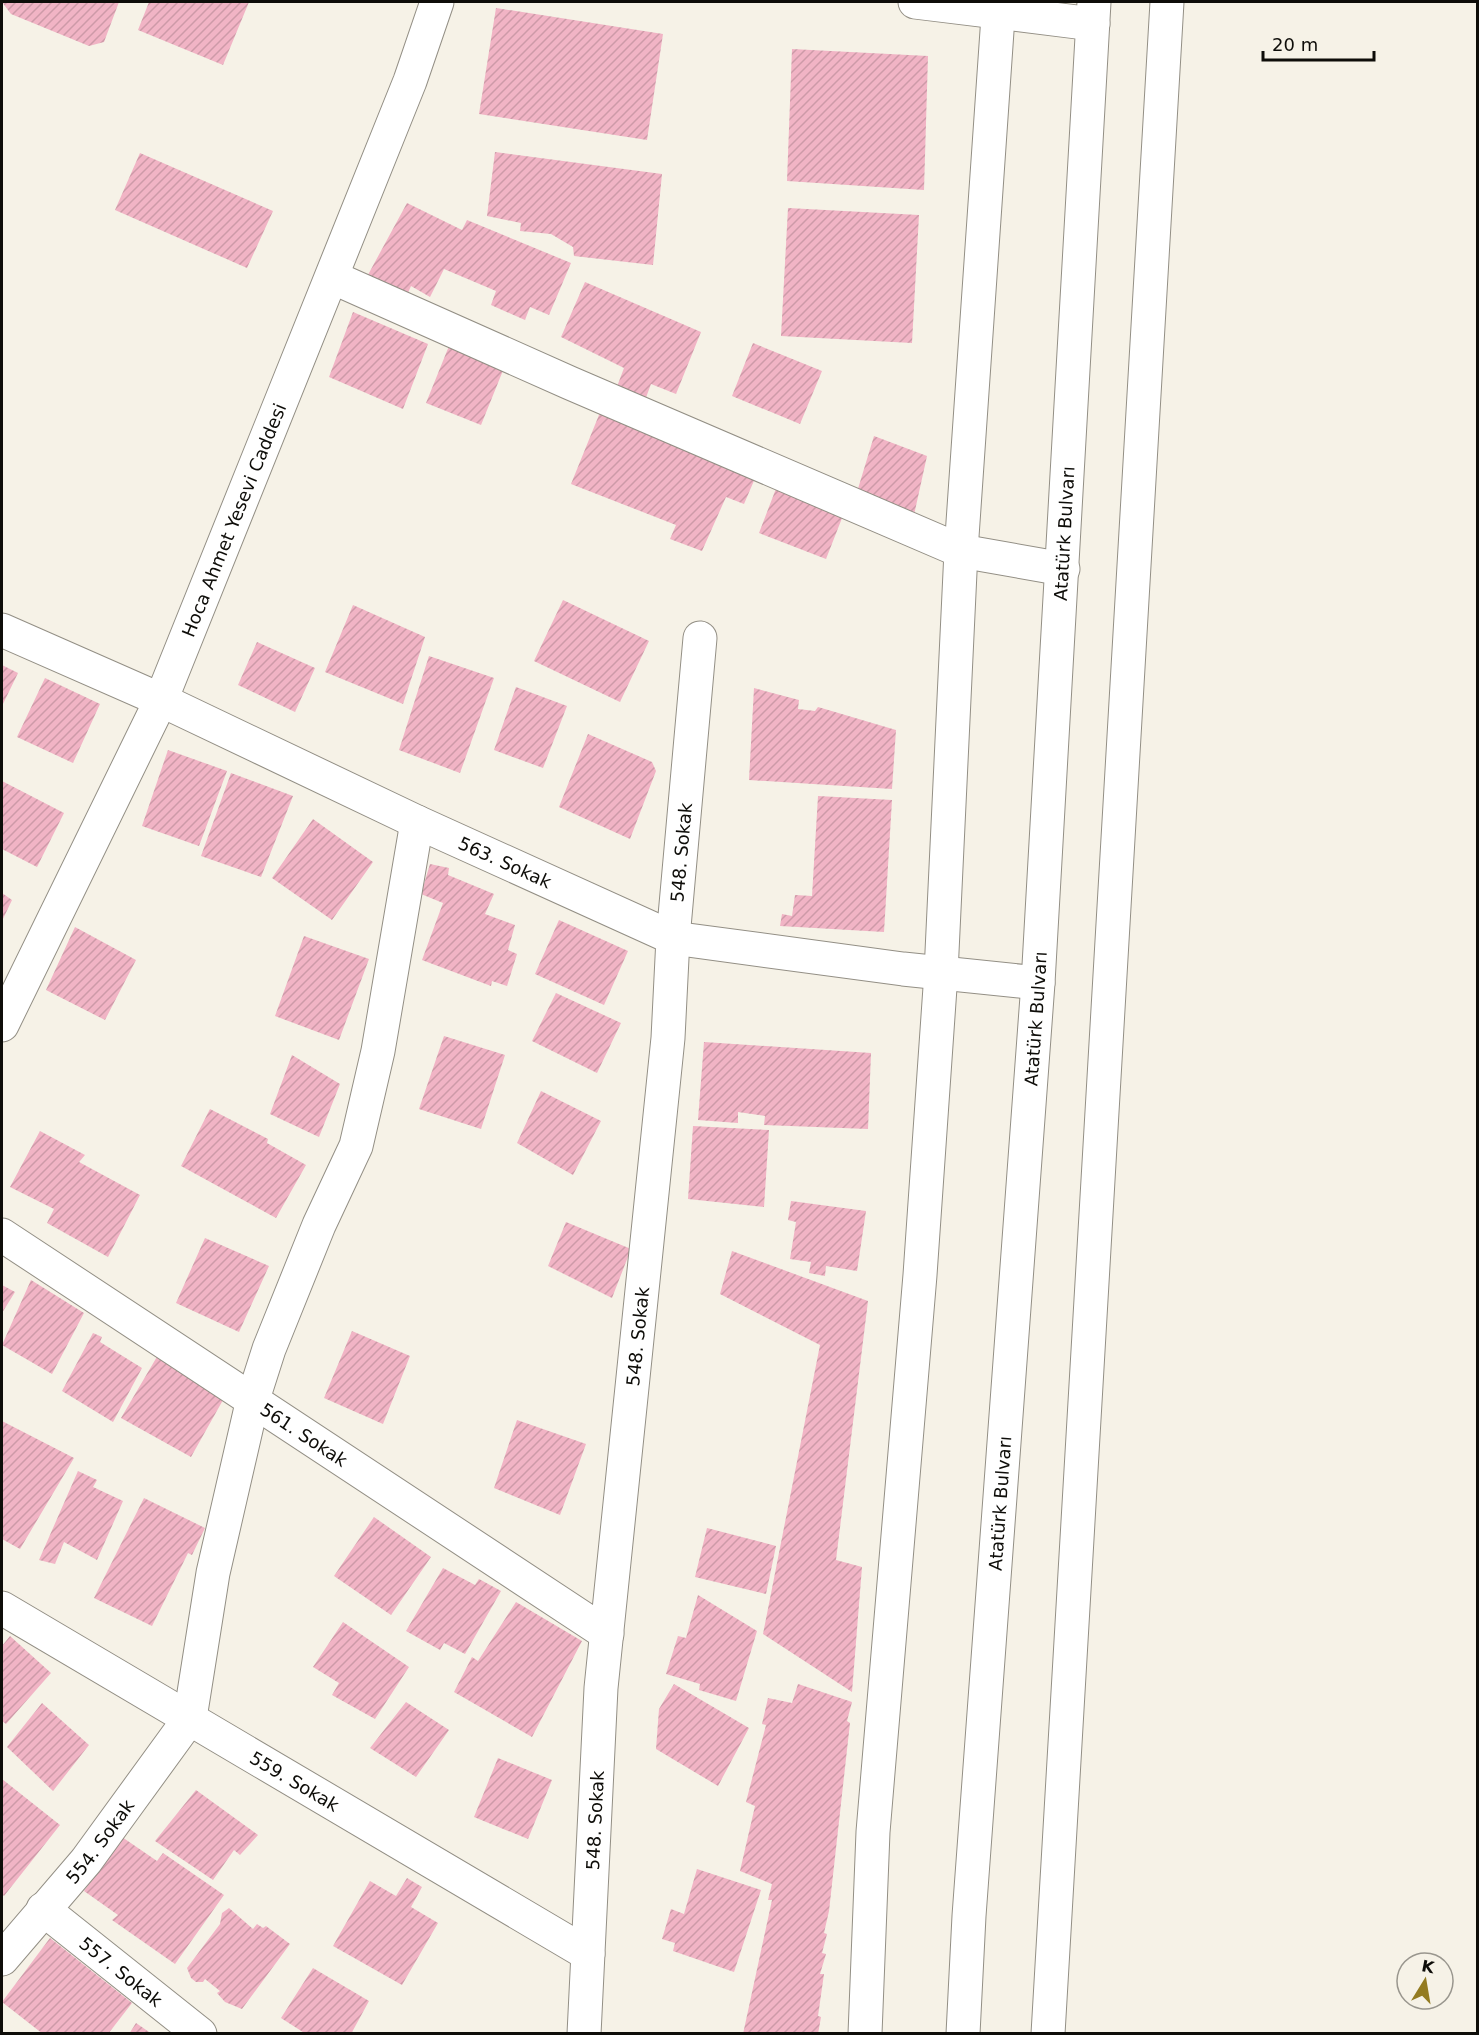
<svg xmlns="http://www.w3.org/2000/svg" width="1479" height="2035" font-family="'DejaVu Sans',sans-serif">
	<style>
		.building { fill: url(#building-hatch) }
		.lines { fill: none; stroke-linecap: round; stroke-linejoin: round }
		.street-casing { stroke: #938f85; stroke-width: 35 }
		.secondary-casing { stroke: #938f85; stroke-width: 35 }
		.primary-casing { stroke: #938f85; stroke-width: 35 }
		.street { stroke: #fff; stroke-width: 33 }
		.secondary { stroke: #fff; stroke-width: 33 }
		.primary { stroke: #fff; stroke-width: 33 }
		.labels { text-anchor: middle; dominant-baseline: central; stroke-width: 6; stroke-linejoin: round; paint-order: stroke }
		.street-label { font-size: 18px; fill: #0e0d09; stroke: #f6f2e7 }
	</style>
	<defs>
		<pattern id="building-hatch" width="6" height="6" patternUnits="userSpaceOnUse" patternTransform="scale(1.5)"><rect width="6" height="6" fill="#f1b4c5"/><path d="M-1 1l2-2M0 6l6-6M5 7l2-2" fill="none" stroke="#cd9aa8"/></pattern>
	</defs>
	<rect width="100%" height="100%" fill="#f6f2e7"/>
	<path class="building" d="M2 2H119L104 42 89 46 11 14Z
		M149 2H249L223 65 138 30Z
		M496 8 663 34 647 140 479 114Z
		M792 49 928 56 924 190 787 181Z
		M495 152 662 174 653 265 574 256 573 247 551 234 520 231 521 223 487 216Z
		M140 153 273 211 247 268 115 210Z
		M407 203 462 230 467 220 571 263 549 315 530 307 525 320 491 305 496 291 444 269 430 297 411 286 404 302 363 284Z
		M788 208 919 215 912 343 781 336Z
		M585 282 701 332 676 394 651 384 644 403 615 392 624 368 561 337Z
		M353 312 428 344 403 409 329 377Z
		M753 343 822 371 800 424 732 396Z
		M449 346 504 368 481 425 426 403Z
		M601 410 756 476 744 504 726 497 702 551 670 539 676 525 571 484Z
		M874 436 927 456 914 515 857 492Z
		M777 486 844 513 826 559 759 533Z
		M563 600 649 641 620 702 534 661Z
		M353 605 425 637 403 704 325 672Z
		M257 642 315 668 295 712 238 685Z
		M429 656 494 678 460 773 399 750Z
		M2 665 18 673 2 706Z
		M45 678 100 704 73 763 17 737Z
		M516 687 567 706 543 768 494 750Z
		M754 688 799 700 798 709 815 711 818 707 896 730 892 789 749 780Z
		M588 734 652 762 656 771 630 839 559 807Z
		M168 750 227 771 199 846 142 826Z
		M231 773 293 796 261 877 201 856Z
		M2 781 64 813 37 867 2 849Z
		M818 796 892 800 884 932 780 926 782 914 792 916 795 895 812 896Z
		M313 819 373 862 332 920 272 878Z
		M430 864 449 868 448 875 494 894 485 914 515 925 508 950 517 954 507 986 492 981 491 986 422 960 443 903 421 894Z
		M2 893 12 900 2 921Z
		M559 920 628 951 604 1005 535 974Z
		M75 927 136 960 105 1020 46 990Z
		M304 936 369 959 339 1040 275 1016Z
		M556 993 621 1023 597 1073 532 1041Z
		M444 1036 505 1055 481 1129 419 1109Z
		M704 1042 871 1053 868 1129 764 1125 765 1116 738 1112V1123L698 1120Z
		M292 1055 340 1084 319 1137 270 1114Z
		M541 1091 601 1121 573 1175 517 1143Z
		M210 1109 268 1139 267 1143 306 1165 276 1218 181 1166Z
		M693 1126 769 1130 764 1207 688 1199Z
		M40 1131 85 1155 79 1162 140 1195 108 1257 47 1223 54 1209 10 1187Z
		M791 1201 866 1211 857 1271 826 1266 825 1276 809 1273 811 1262 790 1259 796 1222 788 1220Z
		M566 1222 631 1249 612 1298 548 1266Z
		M205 1238 269 1266 239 1332 176 1303Z
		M732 1251 868 1301 836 1560 862 1567 852 1692 763 1634 820 1345 720 1294Z
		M31 1280 84 1313 52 1374 2 1345Z
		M2 1285 15 1292 2 1313Z
		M352 1331 410 1356 383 1424 324 1398Z
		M93 1333 102 1337 100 1342 142 1368 113 1422 62 1391Z
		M158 1355 171 1363V1367L223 1400 191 1457 121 1418Z
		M517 1420 586 1444 560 1515 494 1488Z
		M2 1421 74 1458 20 1549 2 1539Z
		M78 1471 97 1480 93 1487 123 1501 97 1560 64 1542 55 1564 39 1560Z
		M144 1498 205 1528 192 1555 188 1553 152 1626 94 1598Z
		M374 1517 431 1557 391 1615 334 1576Z
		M707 1528 776 1546 766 1594 695 1577Z
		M443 1568 475 1585 479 1579 501 1591 465 1654 444 1643 440 1650 406 1631Z
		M698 1595 757 1631 736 1701 699 1690 700 1684 666 1674 678 1636 686 1638Z
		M516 1602 582 1641 532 1737 454 1692 472 1657 478 1661Z
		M343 1622 409 1667 375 1719 332 1695 339 1683 313 1667Z
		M10 1636 51 1673 6 1724 2 1721V1646Z
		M674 1684 749 1728 718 1786 656 1749 659 1709Z
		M798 1684 852 1702 847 1721 850 1723 829 1911 824 1933 827 1934 822 1953 826 1954 820 1974H824L818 2016 821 2017 818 2034H743L772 1900H768L772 1884 740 1871 755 1806 746 1802 766 1725 762 1724 768 1698 792 1703Z
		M406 1702 449 1730 416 1777 370 1748Z
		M42 1703 89 1745 53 1791 7 1747Z
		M498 1758 552 1780 528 1839 474 1817Z
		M2 1779 60 1825 4 1896 2 1894Z
		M196 1790 258 1835 240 1855 234 1850 213 1880 155 1841Z
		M122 1837 157 1861 163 1853 224 1895 175 1964 112 1920 118 1915 84 1891Z
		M697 1869 761 1890 734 1972 673 1951 675 1943 662 1939 671 1909 684 1914Z
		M407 1878 422 1887 411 1907 438 1923 402 1985 333 1946 370 1881 396 1896Z
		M229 1908 253 1929 257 1924 263 1928 266 1926 290 1944 242 2009 225 2002 217 1993 220 1991 205 1979 203 1982H196L191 1978 187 1968 220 1924 222 1913Z
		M50 1938 132 2003 108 2034H43L2 2002Z
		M313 1968 369 2001 351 2034H306L281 2018Z
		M136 2023 152 2034H129Z"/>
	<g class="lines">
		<defs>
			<g id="street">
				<path d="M915 2 1093 24"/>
				<path d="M332 277 570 383 961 551 1063 569"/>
				<path id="s1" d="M2 630 161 700 417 822 673 938 903 969 1038 983"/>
				<path id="s2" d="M2 1235 607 1634"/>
				<path id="s3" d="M2 1608 588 1954"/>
				<path id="s4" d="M43 1909 200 2034"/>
				<path id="s5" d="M2 1959 86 1861 190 1718 213 1573 253 1399 269 1349 319 1225 356 1146 378 1051 417 822"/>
				<path id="s6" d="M584 2034 601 1688 668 1038 673 938 700 638"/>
				<path d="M865 2034 873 1832 920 1275 941 973 961 551 999 2"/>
			</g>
			<g id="secondary">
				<path id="s7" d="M2 1025 161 700 410 81 437 2"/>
			</g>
			<g id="primary">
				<path id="s8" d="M963 2034 969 1916 1038 983 1094 2"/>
				<path d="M1048 2034 1167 2"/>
			</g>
		</defs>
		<use href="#street" class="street-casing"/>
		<use href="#secondary" class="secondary-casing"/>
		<use href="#primary" class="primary-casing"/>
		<use href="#street" class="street"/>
		<use href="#secondary" class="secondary"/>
		<use href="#primary" class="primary"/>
	</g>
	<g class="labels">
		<g class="street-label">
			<text stroke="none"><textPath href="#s7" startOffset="556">Hoca Ahmet Yesevi Caddesi</textPath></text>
			<text stroke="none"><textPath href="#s8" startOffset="1504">Atatürk Bulvarı</textPath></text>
			<text stroke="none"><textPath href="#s6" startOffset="1186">548. Sokak</textPath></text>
			<text stroke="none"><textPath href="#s1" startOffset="554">563. Sokak</textPath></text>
			<text stroke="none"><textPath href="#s8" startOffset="1018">Atatürk Bulvarı</textPath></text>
			<text stroke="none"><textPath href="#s6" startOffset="700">548. Sokak</textPath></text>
			<text stroke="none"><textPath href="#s2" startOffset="362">561. Sokak</textPath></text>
			<text stroke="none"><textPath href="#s8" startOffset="532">Atatürk Bulvarı</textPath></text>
			<text stroke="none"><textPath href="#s3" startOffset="340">559. Sokak</textPath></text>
			<text stroke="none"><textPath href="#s6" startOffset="214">548. Sokak</textPath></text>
			<text stroke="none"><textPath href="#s5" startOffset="153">554. Sokak</textPath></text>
			<text stroke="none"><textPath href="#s4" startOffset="100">557. Sokak</textPath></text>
		</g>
	</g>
	<rect width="1479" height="2035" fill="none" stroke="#0e0d09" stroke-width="6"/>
	<g transform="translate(1425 1981) rotate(11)"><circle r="28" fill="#f6f2e7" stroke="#99968e" stroke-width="1.5"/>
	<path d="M0-4.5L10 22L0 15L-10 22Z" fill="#937b21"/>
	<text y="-9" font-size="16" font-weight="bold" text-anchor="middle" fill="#0e0d09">K</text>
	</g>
	<path d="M1263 51v9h111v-9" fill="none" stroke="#0e0d09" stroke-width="3"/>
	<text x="1272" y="51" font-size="18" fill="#0e0d09" stroke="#f6f2e7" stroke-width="4.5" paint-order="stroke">20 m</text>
</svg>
